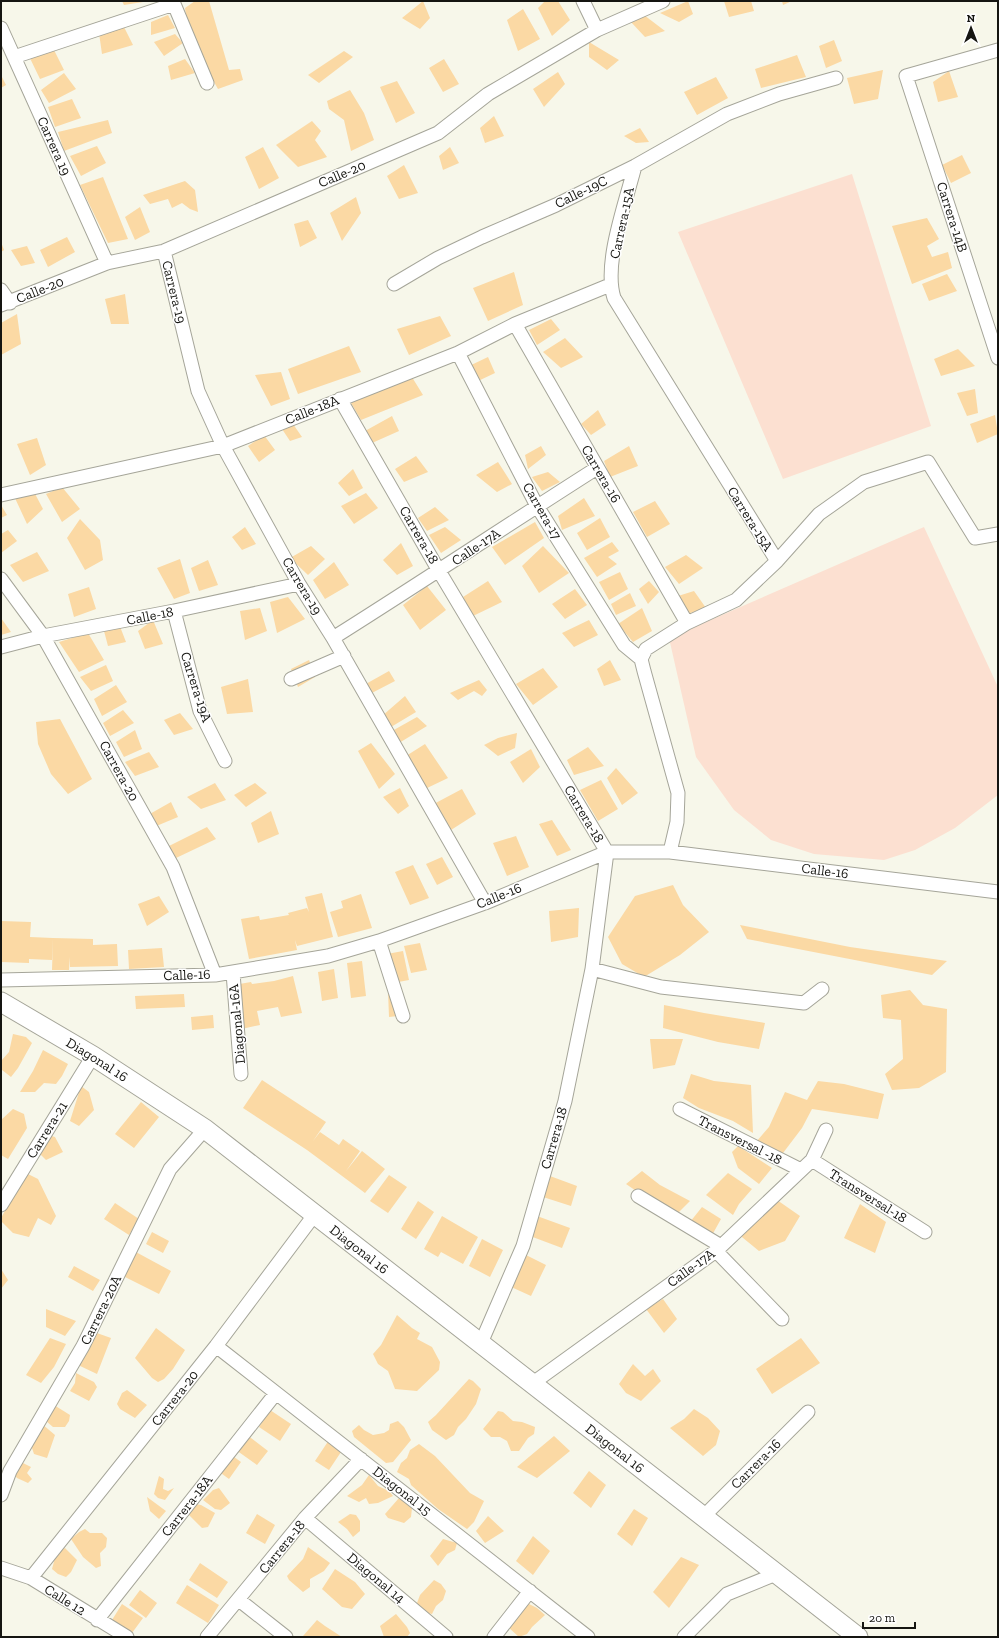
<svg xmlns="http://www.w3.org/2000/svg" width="999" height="1638" font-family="'Zilla Slab',serif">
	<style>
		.green { fill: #fce0d1 }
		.building { fill: #fbd9a4 }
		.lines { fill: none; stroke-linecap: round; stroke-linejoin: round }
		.street-casing { stroke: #a5a599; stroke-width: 15 }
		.secondary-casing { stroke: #a5a599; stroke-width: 21 }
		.street { stroke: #fff; stroke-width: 13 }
		.secondary { stroke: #fff; stroke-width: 19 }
		.labels { text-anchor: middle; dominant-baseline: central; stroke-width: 3; stroke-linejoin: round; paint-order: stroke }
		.street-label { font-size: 14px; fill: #151511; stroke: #fff }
	</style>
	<rect width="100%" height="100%" fill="#f7f7ea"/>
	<path class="green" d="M852 174 931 426 783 479 678 232Z
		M924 527 998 687V795L955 828 915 850 884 860 814 854 771 840 734 810 696 757 669 638Z"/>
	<path class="building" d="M122 1H143V2L124 5Z
		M195 1H209L229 70 240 69 243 80 218 89 189 38 185 8Z
		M423 1 430 18 420 29 402 18Z
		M545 1H558L570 20 552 36 538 8Z
		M688 1 693 14 679 22 660 13Z
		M724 1H751L754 11 729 17Z
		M782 1H792L783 5Z
		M523 9 540 39 518 51 507 20Z
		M168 15 175 28 151 35V22Z
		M644 15 665 31 645 37 630 21Z
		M122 23 133 45 102 54 99 33Z
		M175 34 183 43 164 56 154 42Z
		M49 40 64 70 40 79 26 50Z
		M834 40 842 61 826 68 819 46Z
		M589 42 619 60 607 70 589 57Z
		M344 51 353 57 319 83 308 75Z
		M797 55 806 77 761 88 755 69Z
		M185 59 195 73 171 80 168 66Z
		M444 59 459 84 443 92 429 68Z
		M883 70 878 99 854 104 847 78Z
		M949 71 958 97 938 102 933 82Z
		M558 72 565 84 544 107 533 89Z
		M64 73 76 89 49 103 41 90Z
		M1 75 6 85 1 88Z
		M716 77 728 98 697 115 684 92Z
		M397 81 415 113 396 123 380 87Z
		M350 90 364 113 374 140 351 151 344 120 329 109 327 101Z
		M72 99 81 118 55 127 48 107Z
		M494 116 504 136 485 143 480 128Z
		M108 120 112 133 64 151 58 132Z
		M312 121 321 131 315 140 327 157 298 167 276 145Z
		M640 128 649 142 636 143 624 136Z
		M97 146 106 163 81 176 70 156Z
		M263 147 279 178 259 189 245 157Z
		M450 147 459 163 443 170 439 156Z
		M962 155 971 173 951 183 942 165Z
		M404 165 418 193 399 199 387 176Z
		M103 177 128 239 108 243 80 185Z
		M185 181 195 190 198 212 190 209 182 203 172 208 168 199 150 204 143 195Z
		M356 197 361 213 342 241 330 213Z
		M140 207 150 232 135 240 125 217Z
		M927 218 939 239 927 246 932 257 948 252 952 268 912 284 892 226Z
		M308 220 317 238 300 247 294 224Z
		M67 237 75 252 48 267 40 250Z
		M1 242 4 250 1 252Z
		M27 246 35 263 21 266 11 250Z
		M514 272 523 305 488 321 473 288Z
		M947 274 957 291 929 301 922 284Z
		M125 294 129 324H111L105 299Z
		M17 314 21 344 1 355V323Z
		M440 316 451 336 409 355 397 329Z
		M551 319 560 330 537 345 529 330Z
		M565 338 583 357 561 368 543 352Z
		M349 346 361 372 298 394 288 369Z
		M958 349 975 366 941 376 934 359Z
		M488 357 495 373 476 382 467 367Z
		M407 369 423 395 361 420 347 396Z
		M281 372 290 399 271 406 255 375Z
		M975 389 978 413 967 416 957 393Z
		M598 410 606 425 591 435 581 424Z
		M995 415 998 434 977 443 970 424Z
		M392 416 399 431 372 443 365 431Z
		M293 424 302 437 290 441 282 429Z
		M264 435 275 450 259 462 248 446Z
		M37 438 46 465 30 475 17 444Z
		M541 446 546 455 528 469 525 455Z
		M629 446 638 466 610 477 604 461Z
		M416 456 428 472 404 482 395 469Z
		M498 462 512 484 497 492 476 475Z
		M353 469 363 488 349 496 338 483Z
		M548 472 560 482 542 491 532 477Z
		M62 487 80 509 62 522 46 494Z
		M33 490 43 509 27 524 14 496Z
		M366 493 378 508 354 524 341 506Z
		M584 498 595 516 562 530 558 516Z
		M655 501 670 524 647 537 633 512Z
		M1 505 7 515 1 518Z
		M435 507 449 520 427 531 418 518Z
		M600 518 610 537 587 550 577 533Z
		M80 519 100 540 103 560 85 570 67 538Z
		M535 522 544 538 505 565 492 547Z
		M245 527 256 544 242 550 232 537Z
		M445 527 461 540 441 553 429 535Z
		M8 530 17 541 1 553V534Z
		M612 542 619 551 608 557 617 564 597 577 584 558Z
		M401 543 413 566 397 575 383 560Z
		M311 546 325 559 308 575 290 558Z
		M543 546 569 573 539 593 522 566Z
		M37 552 49 571 23 582 10 565Z
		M686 555 703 568 679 584 665 567Z
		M180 559 190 593 174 599 157 568Z
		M208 560 218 585 199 591 191 568Z
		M334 562 349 585 325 599 313 580Z
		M620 572 628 589 609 600 599 582Z
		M488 581 502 602 473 616 463 597Z
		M649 581 659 592 648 604 639 589Z
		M427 586 446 610 420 630 403 605Z
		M89 587 96 609 74 617 68 594Z
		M575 589 587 605 565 619 552 604Z
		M694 591 706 608 687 614 678 596Z
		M630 593 636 606 616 615 611 604Z
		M288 597 305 619 277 633 270 602Z
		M260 608 267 631 245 640 240 611Z
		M642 608 652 631 633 642 618 624Z
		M1 618 11 632 1 635Z
		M153 620 163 644 145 649 138 631Z
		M589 620 598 635 574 647 562 633Z
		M119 624 126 642 108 646 104 631Z
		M88 633 104 660 79 672 59 642Z
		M309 660 315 677 298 687 291 669Z
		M610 660 621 680 604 686 597 669Z
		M106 665 113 681 91 691 80 677Z
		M543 668 558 687 533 705 516 684Z
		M389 671 395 681 368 695 364 685Z
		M248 679 253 712 227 714 221 687Z
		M479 680 487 690 482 696 474 691 458 700 450 693Z
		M116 685 127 702 102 716 94 699Z
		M405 696 416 712 391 727 382 716Z
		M123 710 134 723 110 736 103 723Z
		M180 713 193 729 174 735 164 720Z
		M417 717 427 726 399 743 392 731Z
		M60 719 92 779 68 794 51 774 38 744 36 722Z
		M135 730 142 749 124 757 116 742Z
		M517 733 515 748 498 756 484 745 498 738Z
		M371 743 395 774 379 789 358 751Z
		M425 744 448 778 425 789 406 756Z
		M588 747 604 766 574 775 567 760Z
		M531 749 540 767 523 783 510 762Z
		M149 752 159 767 135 776 125 762Z
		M616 768 638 793 622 805 607 778Z
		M601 780 618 809 598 821 580 790Z
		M215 783 226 800 201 809 187 797Z
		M255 783 267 793 246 807 234 795Z
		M400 788 409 806 398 814 383 797Z
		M462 789 476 814 451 830 430 806Z
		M171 802 178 817 154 827 148 815Z
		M271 811 279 834 258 843 251 823Z
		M552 820 571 850 557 856 539 824Z
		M207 827 216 839 176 858 169 846Z
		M516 836 529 867 507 876 493 843Z
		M442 857 453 877 437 885 426 864Z
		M413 865 429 898 410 905 395 872Z
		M673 885 683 905 709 932 680 955 644 977 622 964 608 937 635 896Z
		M322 893 333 937 297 946 295 940 297 950 249 959 241 919 259 916 260 920 289 915 288 913 307 908 309 912 305 897Z
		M361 894 372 928 338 937 330 912 343 908 341 901Z
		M159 896 169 912 147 926 138 904Z
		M579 908 578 937 551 942 549 911Z
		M1 921 31 922 30 937 53 938 52 960 29 959V963L1 962Z
		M740 925 850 947 947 961 932 975 747 939Z
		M53 938 93 939V945L117 944 118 966 70 967V957L69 970H52Z
		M420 943 427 970 411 973 404 946Z
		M162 948 164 967 129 969 128 950Z
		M403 951 409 980 393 983 387 954Z
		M362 961 366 996 351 998 347 963Z
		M334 969 338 998 322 1001 318 972Z
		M293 976 302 1013 281 1017 278 1007 257 1011 260 1025 237 1030 228 986 251 982 252 984 274 981Z
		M910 990 923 1005 947 1009 946 1072 919 1088 892 1090 885 1074 903 1059 901 1020 883 1018 881 995Z
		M388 991H397L398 1016 389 1017Z
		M184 994 185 1007 136 1009 135 996Z
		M664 1005 704 1013 765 1023 759 1049 718 1042 663 1028Z
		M213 1015 214 1028 192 1030 191 1017Z
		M13 1034 26 1037 32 1043 18 1068 11 1077 2 1070 1 1061 9 1052Z
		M650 1039H683L675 1065 653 1069Z
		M43 1050 68 1064 62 1076 56 1084 44 1083 35 1092H20L33 1071Z
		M691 1074 714 1081 751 1085 753 1133 733 1121 699 1108 683 1098Z
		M262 1080 326 1122 313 1141 320 1132 339 1145 343 1139 360 1151 346 1171 362 1151 385 1169 365 1193 307 1150 243 1108Z
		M818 1081 844 1084 884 1094 878 1119 812 1109 802 1128 780 1157 756 1142 769 1127 785 1092 807 1100Z
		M81 1086 89 1092 94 1110 79 1126 70 1121Z
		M141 1102 159 1117 134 1148 115 1134Z
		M13 1109 24 1114 27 1128 8 1159 1 1155V1120Z
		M48 1135 55 1137 63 1152 46 1160 38 1152Z
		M738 1146 772 1168 759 1184 738 1168 732 1152Z
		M642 1171 660 1185 690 1201 674 1217 626 1184Z
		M26 1173 38 1179 56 1216 51 1225 38 1218 29 1237 13 1233 1 1221V1218Z
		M728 1173 752 1189 739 1204 733 1215 706 1195Z
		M389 1175 407 1187 388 1213 370 1201Z
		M550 1176 577 1186 571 1206 543 1197Z
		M777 1200 800 1216 785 1241 759 1251 737 1233Z
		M418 1201 434 1212 416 1239 401 1229Z
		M115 1203 139 1219 129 1235 104 1219Z
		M860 1204 886 1222 875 1253 844 1238Z
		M702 1207 721 1219 711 1237 690 1222Z
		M442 1216 478 1237 463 1264 441 1252 438 1257 424 1249Z
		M537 1216 570 1228 562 1248 530 1236Z
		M152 1232 169 1241 163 1253 146 1244Z
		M482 1239 503 1250 490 1277 469 1266Z
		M134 1251 171 1271 159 1294 121 1275Z
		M524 1254 546 1265 531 1296 509 1286Z
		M74 1266 100 1280 93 1291 68 1277Z
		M1 1269 8 1280 1 1289Z
		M663 1299 677 1319 664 1333 646 1309Z
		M46 1309 76 1321 65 1336 46 1327Z
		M397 1315 412 1328 420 1333 417 1339 432 1347 440 1362 439 1370 417 1391 395 1389 388 1371 378 1364 373 1354 381 1345Z
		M156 1328 185 1350 173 1369 164 1379 158 1382 152 1378 135 1358Z
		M94 1332 111 1338 97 1374 78 1365Z
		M50 1338 66 1344 54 1367 41 1383 26 1375Z
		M801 1338 820 1363 772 1394 756 1369Z
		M633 1364 645 1376 653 1369 661 1381 641 1401 626 1393 619 1384Z
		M76 1373 94 1382 97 1387 89 1401 70 1391 75 1383Z
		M469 1379 473 1381 481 1389 476 1404 466 1419 458 1427 454 1435 446 1440 432 1430 428 1422 436 1415Z
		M127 1390 147 1405 135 1418 120 1409 117 1404 122 1393Z
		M54 1405 70 1415 69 1421 65 1427H53L46 1421Z
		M694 1409 708 1418 720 1431 716 1445 703 1456 670 1428 684 1419Z
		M270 1410 291 1424 280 1441 259 1427Z
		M498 1411 503 1412 513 1421 522 1422 535 1427 534 1434 528 1438 519 1451H511L507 1441 500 1437H491L483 1429Z
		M398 1421 404 1427 411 1440 393 1462 386 1463 354 1437 352 1431 359 1425 364 1430 373 1435 384 1433 389 1430 390 1424Z
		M42 1424 55 1435 47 1458 34 1454 31 1445Z
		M247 1435 268 1451 257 1465 236 1450Z
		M554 1436 570 1451 537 1478 517 1467Z
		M329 1440 343 1449 329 1470 315 1461Z
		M419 1444 435 1456 470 1493 484 1501 474 1522 467 1529 438 1509 411 1485 409 1479 397 1472 401 1463 407 1458 410 1450Z
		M230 1454 241 1462 229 1479 218 1471Z
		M21 1462 31 1467 27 1473 32 1479 28 1483 17 1478 13 1473Z
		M589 1471 606 1485 591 1508 573 1493Z
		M369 1475 378 1486 389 1491 393 1496 378 1503 369 1504 366 1498 359 1502 347 1496 362 1485Z
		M159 1476 164 1479 163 1489 168 1491 174 1488 165 1500 158 1498 154 1494Z
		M219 1488 230 1503 221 1510 215 1509 203 1500 213 1490Z
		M147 1497 166 1511 159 1519 150 1511Z
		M399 1498 412 1508 411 1517 404 1523 388 1518 385 1514Z
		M196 1504 201 1505 215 1513 208 1527 202 1528 188 1514Z
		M634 1509 648 1518 632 1546 617 1534Z
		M257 1514 275 1525 265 1544 246 1533Z
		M350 1514 356 1515 360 1521V1531L353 1537 347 1529 338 1522Z
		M488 1516 504 1531 485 1543 476 1531Z
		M85 1529 90 1533H102L107 1538 106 1547 100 1553 101 1566 96 1568 83 1557 71 1539 79 1532Z
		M533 1536 550 1551 533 1575 516 1561Z
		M443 1539 457 1543 455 1550 447 1554 438 1566 430 1556Z
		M308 1547 330 1563 324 1571 310 1579V1587L303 1592 289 1580 287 1576 303 1559Z
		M65 1548 77 1560 71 1572 66 1577 58 1574 52 1569 55 1558 61 1550Z
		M681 1557 699 1565 669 1608 653 1592Z
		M200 1563 228 1582 217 1598 189 1580Z
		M335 1569 355 1582 365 1594 352 1609 342 1607 322 1589Z
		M434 1580 441 1584 446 1591 443 1600 436 1606 432 1614 424 1612 417 1603 420 1595Z
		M187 1585 219 1605 208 1623 176 1603Z
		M140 1590 157 1603 146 1618 129 1605Z
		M122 1604 143 1618 132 1633 112 1620Z
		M529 1604 537 1608 545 1615 532 1627 527 1634 519 1637 507 1626 520 1610Z
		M396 1614 407 1627 410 1633 407 1637H384L380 1626Z
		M317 1620 325 1626 342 1637H304L303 1636Z"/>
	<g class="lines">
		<defs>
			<path id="street" d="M583 1 597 30
				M1 28 107 263
				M998 50 906 76 998 358
				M14 57 174 4 207 83
				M635 166C626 202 603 263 614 298L777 561
				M164 251 198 391 223 446 299 584 333 638 485 903
				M394 284 438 258 482 237 556 205 635 166 727 114 779 94 836 78
				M1 290 10 303
				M1 305 107 263 164 251 438 133 488 94 597 30 663 1
				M515 324 687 623
				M458 353 537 506 624 645 641 659
				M340 399 439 571 607 852 592 969 565 1101 523 1246 481 1343
				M1 495 223 446 458 353 515 324 610 285
				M1 579 43 636 173 867 215 975
				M174 611 200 711 225 761
				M333 638C422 582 509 524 597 468
				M1 647 43 636 174 611 299 584
				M291 679 344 656
				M670 852 677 822 678 793 644 671 641 659 646 649 687 623 736 600 777 561 819 514 864 482 928 462 975 538 998 534
				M379 941 403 1016
				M592 969 661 987 804 1003 822 989
				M233 973 241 1074
				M1 980 215 975 328 956 379 941 485 903 607 852H670L998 892
				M680 1109 801 1170
				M812 1160 925 1232
				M638 1196 721 1246
				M1 1205 93 1056
				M716 1251 782 1319
				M216 1346 588 1637
				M533 1383 716 1251 812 1160 826 1130
				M1 1495 10 1471 83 1346 170 1169 205 1129
				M704 1516 808 1412
				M305 1518 446 1637
				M1 1568 31 1578 127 1637
				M31 1578 216 1346 315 1214
				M239 1600 286 1637
				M97 1620 276 1393
				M207 1637 305 1518 361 1459
				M494 1637 530 1591
				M684 1637 727 1594 776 1574"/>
			<g id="secondary">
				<path id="s1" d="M1 1002 93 1056 205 1129 858 1637"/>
			</g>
		</defs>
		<use href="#street" class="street-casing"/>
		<use href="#secondary" class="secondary-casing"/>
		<use href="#street" class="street"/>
		<use href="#secondary" class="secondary"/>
	</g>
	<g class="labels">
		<g class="street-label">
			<text transform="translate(54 146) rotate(66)">Carrera 19</text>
			<text transform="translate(342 174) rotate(-23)">Calle-20</text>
			<text transform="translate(581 192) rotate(-26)">Calle-19C</text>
			<text transform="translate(952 217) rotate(72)">Carrera-14B</text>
			<text transform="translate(622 223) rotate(-78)">Carrera-15A</text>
			<text transform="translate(40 290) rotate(-22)">Calle-20</text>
			<text transform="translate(174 292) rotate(76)">Carrera-19</text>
			<text transform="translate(312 410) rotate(-22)">Calle-18A</text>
			<text transform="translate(601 474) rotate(60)">Carrera-16</text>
			<text transform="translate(542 511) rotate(60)">Carrera-17</text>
			<text transform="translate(750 519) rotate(58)">Carrera-15A</text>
			<text transform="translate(419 535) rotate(60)">Carrera-18</text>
			<text transform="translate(476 547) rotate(-34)">Calle-17A</text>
			<text transform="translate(302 586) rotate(59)">Carrera-19</text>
			<text transform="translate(150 616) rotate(-11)">Calle-18</text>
			<text transform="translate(196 687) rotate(72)">Carrera-19A</text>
			<text transform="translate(119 771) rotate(61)">Carrera-20</text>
			<text transform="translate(584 814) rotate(59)">Carrera-18</text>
			<text transform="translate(825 871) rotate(7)">Calle-16</text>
			<text transform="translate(499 896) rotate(-22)">Calle-16</text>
			<text transform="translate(187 975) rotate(-2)">Calle-16</text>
			<text transform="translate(237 1024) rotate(-95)">Diagonal-16A</text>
			<text stroke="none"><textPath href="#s1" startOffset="112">Diagonal 16</textPath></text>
			<text transform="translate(47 1130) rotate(-58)">Carrera-21</text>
			<text transform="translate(554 1138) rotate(-74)">Carrera-18</text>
			<text transform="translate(740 1140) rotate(27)">Transversal -18</text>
			<text transform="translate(868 1196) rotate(32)">Transversal-18</text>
			<text stroke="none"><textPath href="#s1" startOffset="436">Diagonal 16</textPath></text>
			<text transform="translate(691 1268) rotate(-36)">Calle-17A</text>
			<text transform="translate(101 1310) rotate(-64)">Carrera-20A</text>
			<text transform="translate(175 1398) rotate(-52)">Carrera-20</text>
			<text stroke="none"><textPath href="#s1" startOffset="760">Diagonal 16</textPath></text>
			<text transform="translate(756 1464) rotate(-45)">Carrera-16</text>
			<text transform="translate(402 1491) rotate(38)">Diagonal 15</text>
			<text transform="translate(187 1506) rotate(-52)">Carrera-18A</text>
			<text transform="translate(282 1547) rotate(-51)">Carrera-18</text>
			<text transform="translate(376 1578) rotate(40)">Diagonal 14</text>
			<text transform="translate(65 1600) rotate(32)">Calle 12</text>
		</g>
	</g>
	<rect width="999" height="1638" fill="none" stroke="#151511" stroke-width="4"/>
	<g transform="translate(971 28)" stroke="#ffffff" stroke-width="3" paint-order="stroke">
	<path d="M0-3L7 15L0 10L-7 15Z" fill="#151511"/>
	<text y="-6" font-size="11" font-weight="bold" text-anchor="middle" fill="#151511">N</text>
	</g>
	<path d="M863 1622v6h52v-6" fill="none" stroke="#151511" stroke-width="2"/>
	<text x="869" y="1622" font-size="12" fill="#151511" stroke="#ffffff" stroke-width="3" paint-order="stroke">20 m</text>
</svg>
